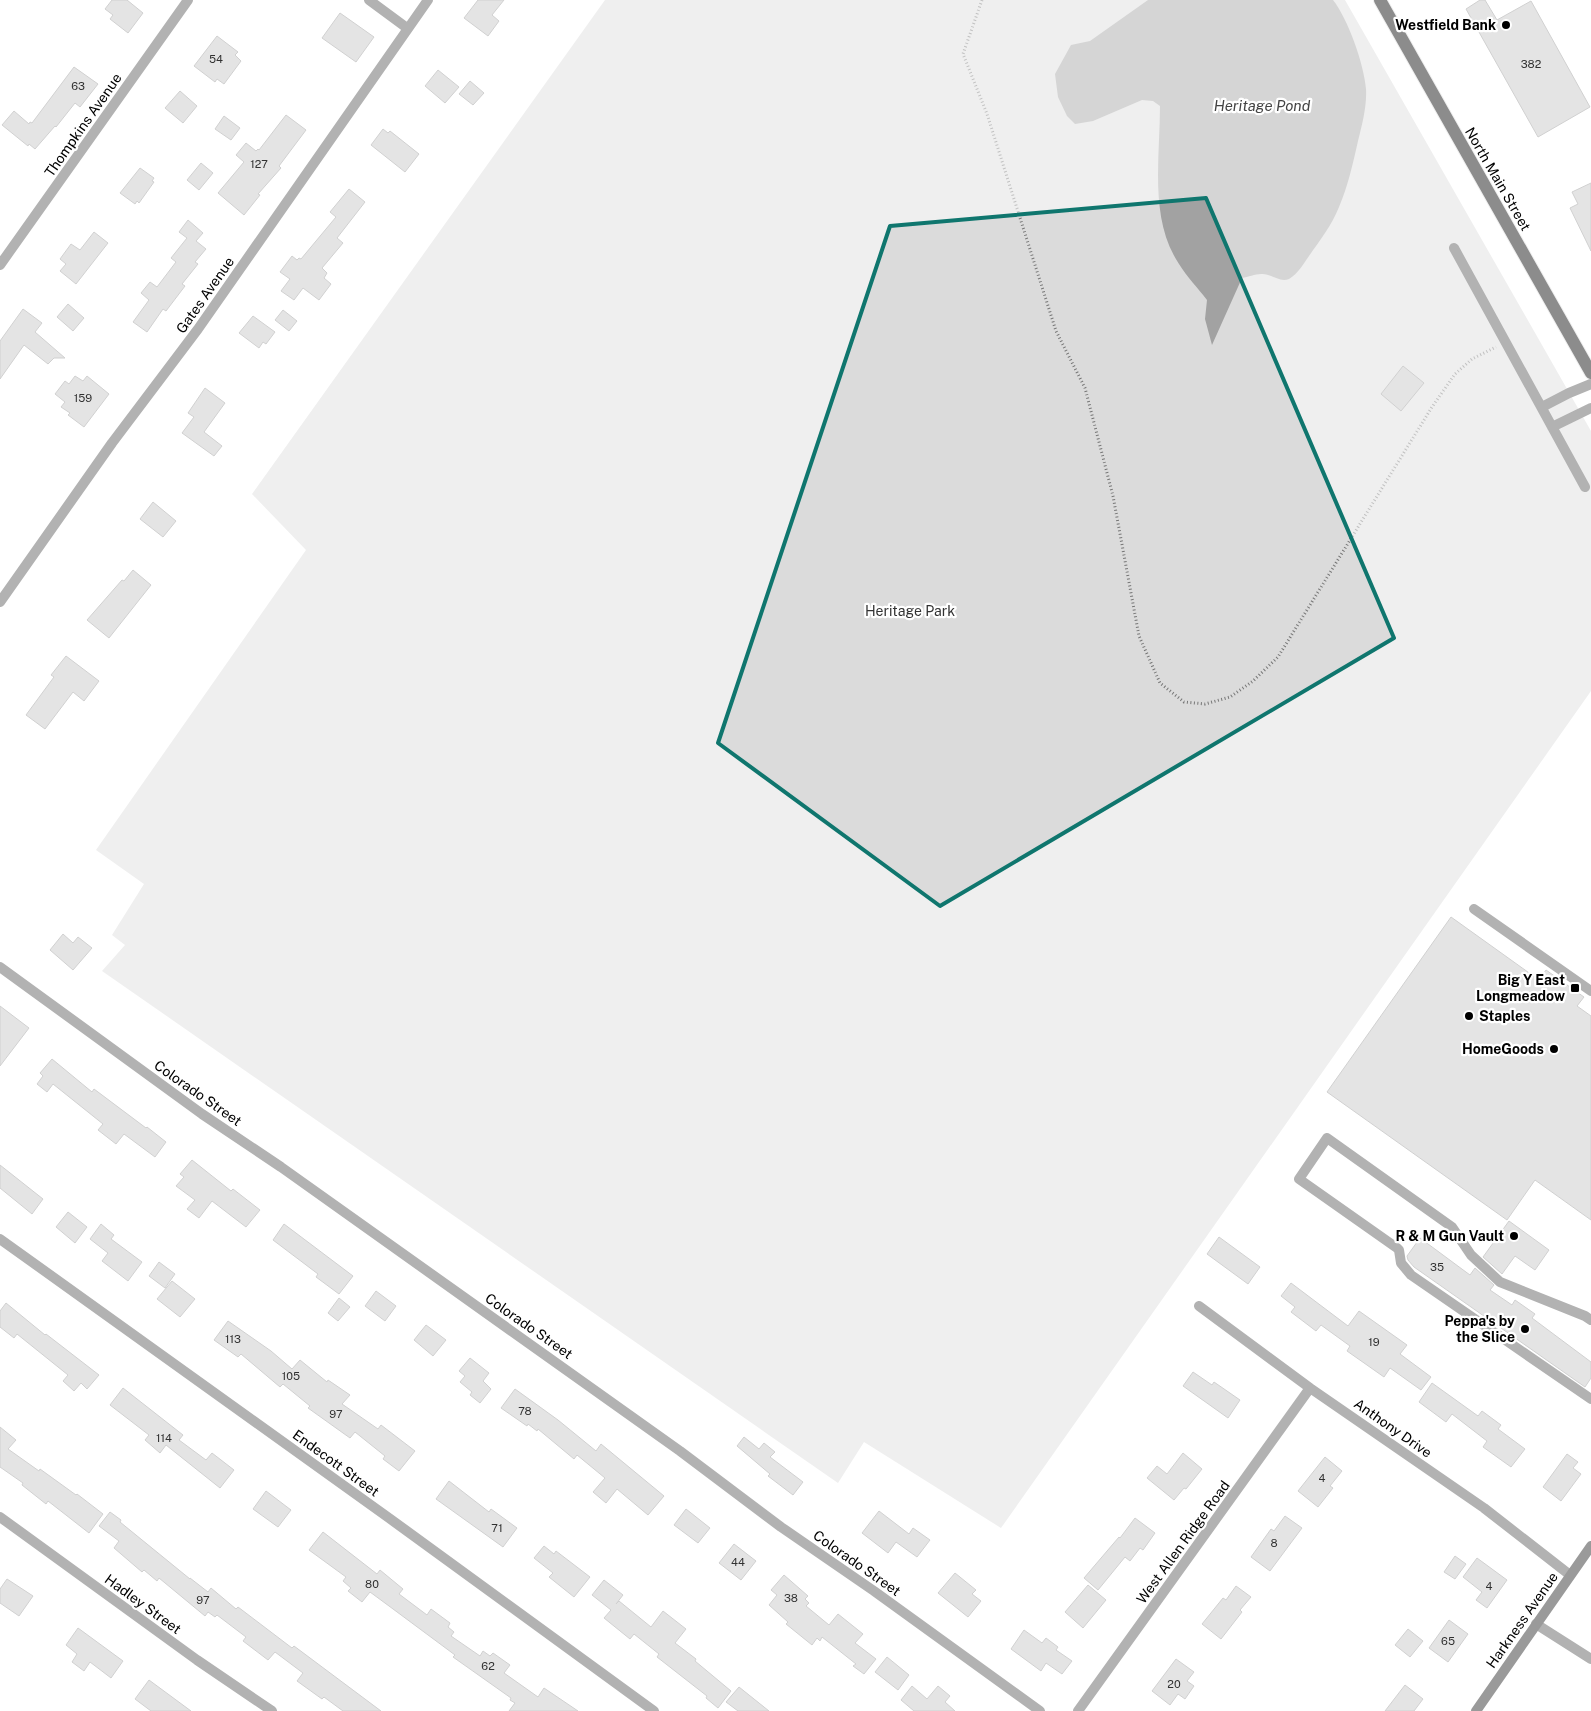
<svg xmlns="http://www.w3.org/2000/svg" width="1591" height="1711" font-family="'Public Sans',sans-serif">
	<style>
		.green { fill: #dbdbdb }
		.water { fill: #a2a2a2 }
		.building { fill: #c4c4c4; stroke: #989898 }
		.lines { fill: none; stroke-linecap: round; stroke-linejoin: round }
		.primary-casing { stroke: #dbdbdb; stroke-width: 14 }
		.path { stroke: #767676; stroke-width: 3; stroke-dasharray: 1 2.5; stroke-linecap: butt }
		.lane { stroke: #545454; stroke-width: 10 }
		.street { stroke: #545454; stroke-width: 10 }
		.secondary { stroke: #212121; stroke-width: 10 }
		.primary { stroke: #000; stroke-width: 12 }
		.marked { fill: none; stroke: #0f766e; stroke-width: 4; stroke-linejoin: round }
		.poi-dot { fill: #000; stroke: #fff; stroke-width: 2 }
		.labels { text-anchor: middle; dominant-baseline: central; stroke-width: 4.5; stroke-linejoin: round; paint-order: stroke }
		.number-label { font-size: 11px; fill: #313131 }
		.poi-label { font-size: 14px; font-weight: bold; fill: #000; stroke: #fff; text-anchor: end }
		.street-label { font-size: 14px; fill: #000; stroke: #fff }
		.park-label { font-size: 14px; fill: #323232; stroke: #fff }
		.water-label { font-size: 15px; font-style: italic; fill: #434343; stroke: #fff }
	</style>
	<rect width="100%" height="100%" fill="#fff"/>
	<path class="green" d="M605 0H1345L1591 431V691L1001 1528 864 1442 838 1483 102 971 125 945 112 935 144 884 96 850 306 550 252 494Z"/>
	<path class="water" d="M1148 0H1333C1348 19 1364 64 1366 89 1367 106 1362 125 1358 141 1353 163 1348 186 1339 207 1332 225 1320 240 1309 256 1304 263 1298 274 1289 279 1279 283 1271 273 1261 274 1255 274 1248 277 1242 278L1212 345 1205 319 1207 300C1198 288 1187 277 1179 264 1149 219 1160 158 1160 106L1153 101 1142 100 1093 121 1075 124 1067 116 1058 97 1055 74 1071 45 1090 41Z"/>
	<path class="building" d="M112 0H127L143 13 128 33 110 19 113 15 105 9Z
		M478 0H504L492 15 499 21 488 36 464 18Z
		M1480 0H1485L1497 20 1531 1 1590 107 1538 137 1466 9Z
		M340 13 374 37 356 62 322 38Z
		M217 36 238 52 235 55 241 61 224 84 217 79 215 82 194 66Z
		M74 67 98 84 80 107 75 103 56 127 55 126 35 149 29 144 28 146 2 125 14 111 29 124 30 122 32 123Z
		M438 70 459 87 445 103 425 86Z
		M470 81 484 93 473 105 459 94Z
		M180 91 197 106 183 123 165 108Z
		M286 115 306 130 279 166 281 168 258 194 260 195 244 215 218 193 244 162 236 155 246 143 256 151 258 149 259 150Z
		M224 116 240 128 231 140 215 129Z
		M383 129 388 133 390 131 419 154 405 172 371 145Z
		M201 163 213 173 199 190 187 180Z
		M140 168 154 178 152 181 154 182 139 203 137 201 135 204 120 193Z
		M1591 183V251L1570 208 1578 204 1572 192Z
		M349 189 365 202 337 238 343 243 322 268 327 273 324 278 331 284 319 300 303 288 294 300 281 291 290 279 280 272 292 256 297 260 299 258 301 259 336 217 330 212Z
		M188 220 203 233 196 241 206 249 195 262 198 264 182 284 185 286 166 311 163 309 147 332 133 322 149 300 141 293 150 282 157 287 176 262 171 258 187 238 179 232Z
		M94 232 108 243 76 284 60 271 66 264 60 259 71 244 80 250Z
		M68 304 84 318 73 331 57 317Z
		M23 309 42 323 35 332 65 358H54L48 364 24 345 0 379V341Z
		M283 310 297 321 289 331 275 320Z
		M253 316 275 332 266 344 263 342 259 348 239 333Z
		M1403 366 1424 383 1401 411 1381 394Z
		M75 376 83 381 87 376 109 394 84 427 68 415 70 413 61 407 65 402 55 394 65 381 69 384Z
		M205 388 225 403 204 432 222 446 214 456 182 433 194 417 188 413Z
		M153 502 176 521 163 537 140 519Z
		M133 570 151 585 109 638 87 620 122 580 124 581Z
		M66 656 99 681 84 701 73 692 45 729 26 715 54 677 51 675Z
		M1451 917 1539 980 1546 970 1584 997 1577 1006 1591 1016V1220L1535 1180 1507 1220 1327 1092Z
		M63 934 73 943 78 937 92 948 73 970 50 950Z
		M0 1006 29 1028 0 1066Z
		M52 1059 92 1092 94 1089 146 1128 147 1127 166 1142 155 1157 124 1134 116 1144 98 1130 103 1124 53 1084 47 1092 37 1084 43 1076 40 1073Z
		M192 1160 231 1191 233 1189 260 1210 246 1227 212 1201 199 1218 187 1209 195 1200 176 1186 184 1177 180 1174Z
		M0 1165 43 1199 32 1214 0 1188Z
		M68 1212 87 1227 75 1243 56 1227Z
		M1509 1221 1549 1250 1535 1270 1515 1256 1502 1274 1483 1257Z
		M101 1224 114 1235 111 1239 142 1262 128 1281 102 1261 108 1253 90 1239Z
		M284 1224 353 1276 339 1294 316 1277 318 1274 273 1240Z
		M1219 1237 1260 1267 1248 1284 1207 1254Z
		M1420 1238 1470 1275 1475 1268 1494 1285 1490 1290 1512 1305 1515 1300 1535 1314 1532 1318 1591 1362V1378L1585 1387 1414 1267 1408 1260 1407 1256Z
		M159 1262 175 1274 165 1288 149 1276Z
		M172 1281 195 1299 180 1317 157 1299Z
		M1291 1283 1348 1326 1359 1311 1407 1345 1400 1354 1431 1377 1421 1390 1390 1368 1384 1377 1347 1351 1350 1346 1321 1325 1316 1331 1291 1312 1295 1307 1281 1296Z
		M376 1291 396 1306 385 1321 365 1306Z
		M339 1298 350 1307 338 1321 328 1313Z
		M6 1303 45 1335 46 1334 99 1375 87 1389 81 1383 74 1391 63 1381 68 1375 17 1334 14 1338 0 1327V1311Z
		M228 1321 271 1351 292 1369 300 1360 327 1382 328 1380 350 1395 342 1404 378 1429 381 1425 415 1451 399 1471 383 1459 385 1456 355 1432 350 1438 308 1408 310 1406 283 1384 280 1387 241 1354 238 1357 214 1340Z
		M426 1325 446 1340 433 1356 414 1340Z
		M470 1358 489 1373 483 1381 491 1389 480 1403 470 1395 472 1392 460 1382 465 1376 459 1371Z
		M1193 1372 1212 1385 1214 1382 1240 1400 1228 1418 1183 1386Z
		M1432 1383 1478 1416 1482 1411 1501 1425 1498 1429 1525 1449 1511 1467 1483 1447 1487 1441 1452 1414 1446 1422 1419 1402Z
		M123 1388 183 1435 179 1440 206 1460 212 1453 234 1470 220 1488 166 1445 160 1453 145 1440 149 1435 110 1405Z
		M515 1389 558 1420 596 1451 601 1444 664 1496 648 1515 617 1489 606 1503 593 1492 605 1478 577 1455 574 1459 538 1429 537 1431 528 1424 527 1426 501 1408Z
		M0 1427 16 1440 8 1449 39 1471 40 1469 76 1495 77 1494 103 1514 89 1533 48 1501 46 1504 22 1485 23 1483 0 1467Z
		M744 1437 759 1449 764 1443 775 1452 770 1457 803 1482 793 1495 768 1476 770 1474 737 1446Z
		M1183 1453 1202 1469 1186 1489 1184 1488 1174 1500 1147 1478 1157 1466 1167 1474Z
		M1567 1454 1578 1462 1573 1468 1581 1474 1561 1501 1543 1487Z
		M1325 1457 1342 1471 1330 1486 1333 1488 1318 1507 1298 1491Z
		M449 1481 489 1512 491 1509 517 1528 503 1547 436 1499Z
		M266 1491 291 1510 278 1527 253 1509Z
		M686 1509 710 1528 698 1543 674 1525Z
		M879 1511 909 1534 913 1528 930 1540 917 1557 896 1542 888 1553 862 1533Z
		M110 1512 121 1520 120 1522 190 1579V1578L208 1592 211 1588 236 1609 238 1607 292 1648 294 1646 381 1711H343L324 1697 322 1699 297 1681 303 1673 275 1652 268 1660 243 1641 246 1637 217 1615 215 1617 208 1612 205 1616 159 1578 157 1581 144 1570 142 1572 114 1548 119 1541 99 1526Z
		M1285 1516 1302 1528 1270 1571 1251 1557 1271 1529 1274 1531Z
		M1135 1518 1155 1533 1143 1550 1140 1548 1130 1561 1125 1557 1098 1590 1084 1578 1119 1537 1120 1538Z
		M323 1532 377 1574 380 1570 403 1589 399 1594 427 1615 431 1609 450 1623 448 1627 454 1632 451 1636 480 1656 483 1651 490 1656 493 1653 510 1665 504 1673 538 1697 544 1688 578 1711H509L515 1703 510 1700 511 1698 453 1657 455 1655 389 1606 370 1592 362 1602 348 1591 351 1588 343 1581 346 1577 309 1550Z
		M734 1544 756 1561 741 1580 719 1563Z
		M544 1546 554 1554 556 1551 590 1577 574 1597 549 1577 553 1573 534 1558Z
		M1455 1556 1466 1564 1455 1579 1444 1572Z
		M1477 1558 1507 1580 1487 1608 1476 1600 1482 1592 1463 1577Z
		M955 1573 976 1590 972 1594 981 1601 968 1617 938 1593Z
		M784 1575 808 1596 805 1599 809 1603 806 1606 829 1625 838 1614 863 1634 855 1643 876 1659 864 1674 853 1666 856 1664 822 1637 820 1641 817 1638 812 1645 786 1624 788 1622 769 1605 777 1595 771 1590Z
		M7 1579 33 1596 19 1616 0 1603V1589Z
		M604 1580 623 1595 616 1604 619 1601 651 1627 663 1611 686 1629 675 1643 696 1659 695 1661 731 1691 718 1708 706 1698 707 1696 657 1657 659 1654 634 1634 630 1639 604 1618 611 1610 592 1595Z
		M1088 1585 1106 1600 1083 1628 1065 1612Z
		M1236 1586 1251 1597 1240 1610 1242 1612 1221 1639 1202 1624 1223 1598 1226 1600Z
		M1449 1620 1468 1634 1448 1662 1429 1648Z
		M78 1628 123 1661 111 1678 90 1662 84 1671 72 1662 77 1654 66 1645Z
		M1408 1629 1423 1641 1410 1657 1395 1645Z
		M1024 1630 1042 1643 1046 1638 1058 1647 1056 1650 1072 1661 1062 1674 1046 1663 1041 1671 1011 1649Z
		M887 1657 909 1675 898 1690 875 1672Z
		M1176 1659 1194 1672 1187 1681 1194 1686 1185 1699 1178 1694 1170 1705 1152 1691Z
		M149 1680 191 1711H151L135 1699Z
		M1405 1685 1423 1699 1414 1711H1385Z
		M912 1686 927 1699 938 1686 950 1696 945 1702 955 1711H914L901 1700Z
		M739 1687 769 1711H738L726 1702Z"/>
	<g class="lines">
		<defs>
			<path id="primary" d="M1380 0 1591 373"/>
		</defs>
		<use href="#primary" class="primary-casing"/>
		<path class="path" d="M982 0 963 54 987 114 1056 331 1085 388 1113 496 1139 636 1160 683 1184 702 1205 704 1230 697 1253 681 1278 657 1432 407 1455 374 1472 359 1496 347"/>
		<path class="lane" d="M1454 248 1585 487
			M1542 407 1569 393 1591 384
			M1552 427 1591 408
			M1474 909 1591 991
			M1591 1320 1585 1316 1500 1282 1471 1255 1452 1227 1327 1138 1299 1179 1397 1248 1399 1250 1401 1263 1411 1275 1591 1399"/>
		<path class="street" d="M369 0 407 28
			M0 265 188 0
			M0 602 112 443 198 329 428 0
			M0 967 202 1114 281 1167 680 1451 781 1527 874 1591 1040 1711
			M0 1239 389 1518 654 1711
			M1199 1306 1310 1388 1484 1508 1570 1575
			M0 1517 197 1660 272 1711
			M1536 1624 1591 1659
			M1078 1711 1310 1388"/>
		<path class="secondary" d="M1476 1711 1591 1546"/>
		<use href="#primary" class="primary"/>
	</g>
	<path d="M0 0H1591V1711H0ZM1206 198 1394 638 940 906 718 743 890 226Z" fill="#fff" fill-opacity=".55" fill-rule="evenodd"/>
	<path class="marked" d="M1206 198 1394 638 940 906 718 743 890 226Z"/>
	<g class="poi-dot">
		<circle cx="1506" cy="25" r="5"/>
		<rect x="1570" y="983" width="10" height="10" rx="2.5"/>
		<circle cx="1469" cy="1016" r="5"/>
		<circle cx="1554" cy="1049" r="5"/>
		<circle cx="1514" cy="1236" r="5"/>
		<circle cx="1525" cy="1329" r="5"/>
	</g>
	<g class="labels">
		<g class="number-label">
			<text x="216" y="59">54</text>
			<text x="1531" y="64">382</text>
			<text x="78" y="86">63</text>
			<text x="259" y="164">127</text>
			<text x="83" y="398">159</text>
			<text x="1437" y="1267">35</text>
			<text x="233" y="1339">113</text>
			<text x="1374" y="1342">19</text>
			<text x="291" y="1376">105</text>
			<text x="525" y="1411">78</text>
			<text x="336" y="1414">97</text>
			<text x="164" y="1438">114</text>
			<text x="1322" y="1478">4</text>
			<text x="497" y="1528">71</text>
			<text x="1274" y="1543">8</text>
			<text x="738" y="1562">44</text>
			<text x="372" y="1584">80</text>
			<text x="1489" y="1586">4</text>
			<text x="791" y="1598">38</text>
			<text x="203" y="1600">97</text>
			<text x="1448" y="1641">65</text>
			<text x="488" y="1666">62</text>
			<text x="1174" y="1684">20</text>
		</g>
		<g class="poi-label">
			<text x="1496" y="25">Westfield Bank</text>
			<text x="1565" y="980">Big Y East<tspan x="1565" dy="16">Longmeadow</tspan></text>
			<text x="1479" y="1016" text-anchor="start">Staples</text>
			<text x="1544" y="1049">HomeGoods</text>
			<text x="1504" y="1236">R &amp; M Gun Vault</text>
			<text x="1515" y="1321">Peppa's by<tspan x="1515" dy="16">the Slice</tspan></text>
		</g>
		<g class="street-label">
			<text transform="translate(83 125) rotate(-55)">Thompkins Avenue</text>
			<text transform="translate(1498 179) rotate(60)">North Main Street</text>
			<text transform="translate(205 295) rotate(-55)">Gates Avenue</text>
			<text transform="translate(198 1093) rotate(35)">Colorado Street</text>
			<text transform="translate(529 1326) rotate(35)">Colorado Street</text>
			<text transform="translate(1393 1428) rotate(35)">Anthony Drive</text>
			<text transform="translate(336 1463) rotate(36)">Endecott Street</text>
			<text transform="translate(1183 1542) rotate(-54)">West Allen Ridge Road</text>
			<text transform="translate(857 1563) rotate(35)">Colorado Street</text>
			<text transform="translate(143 1604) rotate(36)">Hadley Street</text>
			<text transform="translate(1522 1620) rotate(-55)">Harkness Avenue</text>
		</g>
		<g class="park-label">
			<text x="910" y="611">Heritage Park</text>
		</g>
		<g class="water-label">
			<text x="1262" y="105">Heritage Pond</text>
		</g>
	</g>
</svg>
